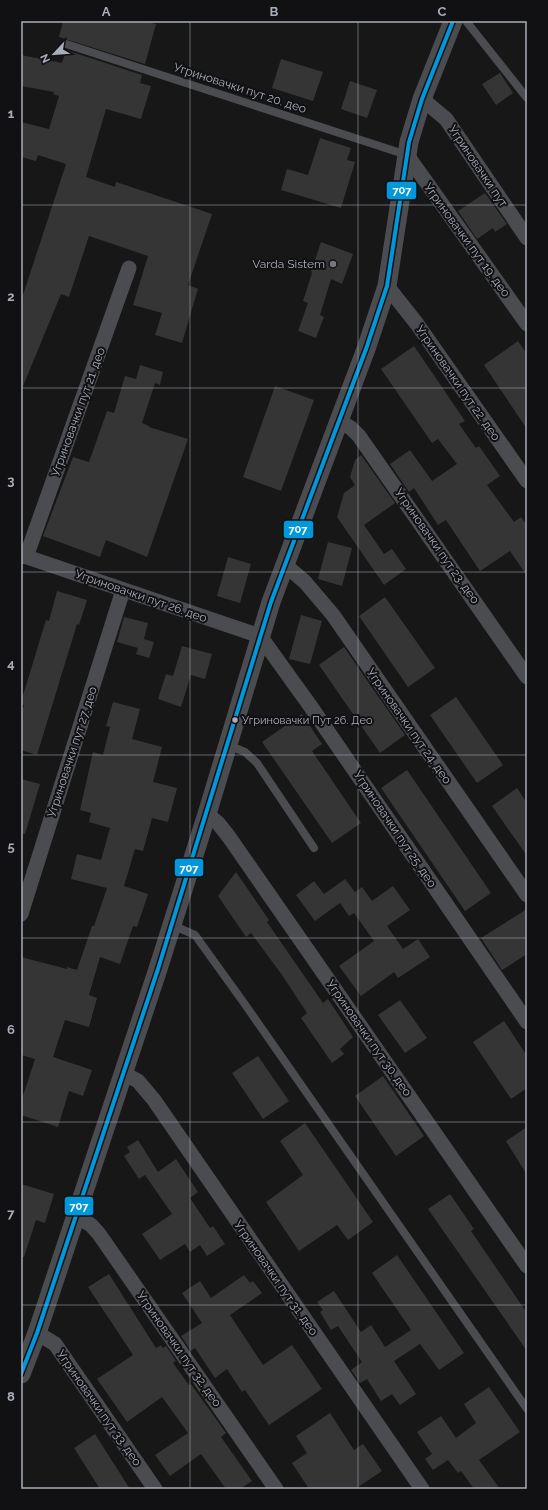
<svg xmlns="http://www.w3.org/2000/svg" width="548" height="1510" font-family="Raleway,sans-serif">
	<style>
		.building { fill: #353536 }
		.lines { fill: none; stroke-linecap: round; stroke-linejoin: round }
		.service { stroke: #4b4c50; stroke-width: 8 }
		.minor { stroke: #4b4c50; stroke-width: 15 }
		.tertiary { stroke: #4b4c50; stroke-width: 19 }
		.bus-1-casing { stroke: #111113; stroke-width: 7 }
		.bus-1 { stroke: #0098da; stroke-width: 4 }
		.grid { fill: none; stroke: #a8adb8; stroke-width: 1; stroke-opacity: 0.55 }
		.poi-dot { fill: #757880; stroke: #111113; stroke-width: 1.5 }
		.bus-dot { fill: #a8adb8; stroke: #111113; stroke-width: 1.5 }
		.labels { text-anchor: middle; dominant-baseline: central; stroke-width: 4; stroke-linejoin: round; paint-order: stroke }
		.bus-label { font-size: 11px; fill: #a8adb8; stroke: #111113; text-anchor: start }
		.street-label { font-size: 12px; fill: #a8adb8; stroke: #111113 }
		.poi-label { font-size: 12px; fill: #a8adb8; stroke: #111113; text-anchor: end }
		.line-badge { stroke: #111113; stroke-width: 1.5 }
		.badge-label { font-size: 11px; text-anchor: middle; font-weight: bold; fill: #fff }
		.neatline { fill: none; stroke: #a8adb8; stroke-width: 1.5 }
		.grid-label { font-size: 13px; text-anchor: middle; font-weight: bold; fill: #a8adb8 }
	</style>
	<rect width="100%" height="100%" fill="#171717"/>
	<path class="building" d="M63 21H145L156 24 145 64 59 37Z
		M66 50 142 75 140 83 151 86 141 119 106 109 86 177 115 187 116 182 212 214 188 285 198 289 182 343 155 335 162 313 133 305 148 256 89 236 69 297 61 294 21 391V301L66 164 38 155 36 161 21 157V122L49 129 59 96 53 94 54 92 21 86V55L62 63Z
		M281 59 323 72 313 101 272 88Z
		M500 73 513 93 496 105 482 84Z
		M350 81 377 90 367 118 341 109Z
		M320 138 351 148 347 160 355 162 341 208 281 190 287 169 308 175Z
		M485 193 507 224 495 232 493 228 477 239 458 211Z
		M321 242 353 254 342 284 331 279 320 315 324 317 316 338 298 331 308 303 303 301 312 273 311 272Z
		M518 341 527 354V429L484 365Z
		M414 346 465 421 459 424 476 448 479 446 500 476 487 485 514 522 521 517 527 525V576L510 551 480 571 446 520 438 525 414 488 409 492 390 464 410 450 432 481 457 464 438 439 432 443 381 369Z
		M140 365 163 372 160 385 155 383 142 423 149 426V427L188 439 147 557 106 540 100 557 43 536 73 457 89 462 107 411 114 413 125 376 136 379Z
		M275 386 314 400 281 491 243 477Z
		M361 455 395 503 364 525 384 554 392 549 406 569 384 585 337 517 344 493 355 485 350 477 355 460Z
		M328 542 352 548 342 586 318 579Z
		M228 557 251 564 240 603 217 596Z
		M57 591 87 600 79 625 77 624 37 755 21 750V717L24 705 21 704V702L46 620 49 621Z
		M385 597 435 668 408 687 359 616Z
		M301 615 322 621 310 664 289 659Z
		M124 617 148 623 144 639 154 642 149 658 136 654 138 648 117 642Z
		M182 646 212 654 205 679 191 675 181 707 158 699 166 674 173 676Z
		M344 647 405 735 380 753 319 665Z
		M456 697 503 765 477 783 430 715Z
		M113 702 140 709 132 739 162 747 153 782 177 788 168 822 152 818 143 851 135 849 124 886 148 894 137 927 133 926 120 964 100 957 89 995 97 998 89 1027 65 1020 53 1057 92 1070 83 1096 69 1091 58 1127 21 1115V1102L35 1059 21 1055V957L67 969V967L77 970 92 926H94L107 888 71 879 77 854 101 860 110 828 89 822 91 813 80 810 93 752 103 755 110 727 106 726Z
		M302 714 322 744 312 751 361 823 332 843 262 742Z
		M407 770 491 893 465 911 381 788Z
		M21 779 40 784 25 834 21 833Z
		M517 788 527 803V856L492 806Z
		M236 872 269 920 267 922 323 1003 328 999 353 1037 340 1049 344 1054 332 1063 301 1018 307 1013 282 975 251 933 246 937 218 896Z
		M345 879 355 892 362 887 372 901 393 886 410 910 387 926 403 949 418 939 430 957 398 978 394 972 361 996 339 966 374 941 354 913 349 916 340 903 315 921 296 895 314 881 324 894Z
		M527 909V954L502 970 481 938Z
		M400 1000 427 1038 405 1053 378 1015Z
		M504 1021 527 1056V1088L511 1099 473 1042Z
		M258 1056 289 1101 263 1119 232 1073Z
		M383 1076 424 1136 396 1156 355 1096Z
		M305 1123 373 1222 348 1240 337 1225 299 1251 266 1202 303 1175 280 1141Z
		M527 1127V1175L506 1141Z
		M138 1140 158 1172 176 1159 198 1192 190 1198 210 1228 213 1226 225 1244 207 1256 200 1245 190 1252 185 1244 160 1260 142 1234 172 1214 145 1175 139 1179 124 1156 130 1152 127 1147Z
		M21 1184 54 1194 45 1223 36 1220 24 1257 21 1256Z
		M450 1194 474 1229 471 1231 527 1313V1351L428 1209Z
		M397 1255 464 1353 439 1370 420 1344 394 1361 416 1394 400 1405 392 1394 381 1401 367 1379 360 1383 351 1370 362 1362 338 1326 331 1330 320 1312 323 1310 317 1302 334 1291 361 1332 371 1325 385 1347 411 1330 372 1273Z
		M109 1274 156 1348 161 1345 163 1348 166 1346 176 1361 173 1363 189 1385 191 1384 226 1433 221 1437 252 1481 240 1489H226L201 1454 170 1476 155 1455 188 1433 162 1397 127 1422 97 1379 133 1355 88 1287Z
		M244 1275 250 1283 253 1281 262 1293 230 1315 263 1365 292 1345 322 1389 269 1425 245 1390 242 1392 227 1369 215 1378 195 1348 191 1351 181 1336 202 1323 182 1293 200 1281 211 1298Z
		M489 1387 520 1432 479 1460 500 1489H474L461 1471 458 1473 448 1460 433 1470 425 1459 432 1454 417 1432 441 1416 456 1438 476 1423 464 1404Z
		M330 1413 354 1450 363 1444 382 1471 355 1489H309L292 1463 307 1453 296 1436Z
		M95 1434 130 1489H100L74 1448Z"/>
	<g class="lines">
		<path class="service" d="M466 21 527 98
			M66 44 407 155
			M228 745 245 752 257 763 314 848
			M172 925 195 935 244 1003 527 1409"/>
		<path class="minor" d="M422 99 446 119 527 238
			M407 155 527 324
			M387 286 417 324 527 481
			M339 421 351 428 359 436 527 677
			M21 555 260 636 311 707 527 1022
			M26 557 129 268
			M284 564 305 582 333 615 527 895
			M207 814 218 823 229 837 527 1266
			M21 914 123 590
			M123 1073 138 1081 154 1100 422 1489
			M75 1216 91 1225 99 1234 276 1489
			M37 1333 55 1344 155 1489"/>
		<path class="tertiary" d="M21 1374 37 1333 158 969 207 814 271 602 366 349 387 286 409 142 422 99 453 21"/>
		<defs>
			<path id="bus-1" d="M21 1374 37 1333 158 969 271 602 366 349 387 286 409 142 422 99 453 21"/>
		</defs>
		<use href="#bus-1" class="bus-1-casing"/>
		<use href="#bus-1" class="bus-1"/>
	</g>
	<path class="grid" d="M190 21V1489M358 21V1489M21 205H527M21 388H527M21 572H527M21 755H527M21 938H527M21 1122H527M21 1305H527"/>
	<circle class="poi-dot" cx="333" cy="264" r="4"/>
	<circle class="bus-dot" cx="235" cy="720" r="3.5"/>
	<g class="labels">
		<g class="bus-label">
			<text x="242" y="720">Угриновачки Пут 26. Део</text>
		</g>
		<g class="street-label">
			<text transform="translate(240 88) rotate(18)">Угриновачки пут 20. део</text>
			<text transform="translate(478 166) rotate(56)">Угриновачки пут</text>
			<text transform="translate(467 240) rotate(54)">Угриновачки пут 19. део</text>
			<text transform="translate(458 383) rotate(55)">Угриновачки пут 22. део</text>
			<text transform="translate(78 412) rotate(-70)">Угриновачки пут 21. део</text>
			<text transform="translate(437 546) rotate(55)">Угриновачки пут 23. део</text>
			<text transform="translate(141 596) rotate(19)">Угриновачки пут 26. део</text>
			<text transform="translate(409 726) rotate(55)">Угриновачки пут 24. део</text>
			<text transform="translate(72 752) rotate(-72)">Угриновачки пут 27. део</text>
			<text transform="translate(395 829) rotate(56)">Угриновачки пут 25. део</text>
			<text transform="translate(369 1038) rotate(55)">Угриновачки пут 30. део</text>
			<text transform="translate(276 1278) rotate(55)">Угриновачки пут 31. део</text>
			<text transform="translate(179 1349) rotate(55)">Угриновачки пут 32. део</text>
			<text transform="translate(99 1408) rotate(55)">Угриновачки пут 33. део</text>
		</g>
		<g class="poi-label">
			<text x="325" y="264">Varda Sistem</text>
		</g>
	</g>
	<g class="line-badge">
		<rect x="386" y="181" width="31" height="19" rx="4" fill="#0098da"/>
		<rect x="283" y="520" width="31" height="19" rx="4" fill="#0098da"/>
		<rect x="174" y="858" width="30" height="19" rx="4" fill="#0098da"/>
		<rect x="64" y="1196" width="30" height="20" rx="4" fill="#0098da"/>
	</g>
	<g class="badge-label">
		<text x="402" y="194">707</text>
		<text x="298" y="533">707</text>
		<text x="189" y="872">707</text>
		<text x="79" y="1210">707</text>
	</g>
	<rect width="548" height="1510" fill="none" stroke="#111113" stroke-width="44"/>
	<g transform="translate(54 54) rotate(244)" stroke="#111113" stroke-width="3" paint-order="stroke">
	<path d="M0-3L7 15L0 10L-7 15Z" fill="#a8adb8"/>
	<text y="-6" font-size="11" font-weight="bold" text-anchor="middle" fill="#a8adb8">N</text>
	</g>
	<rect x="22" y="22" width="504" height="1466" class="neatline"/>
	<g class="grid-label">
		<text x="106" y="16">A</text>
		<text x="274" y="16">B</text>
		<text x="442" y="16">C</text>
		<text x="11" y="118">1</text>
		<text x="11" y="301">2</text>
		<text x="11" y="485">3</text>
		<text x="11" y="668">4</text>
		<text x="11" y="851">5</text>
		<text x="11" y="1034">6</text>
		<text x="11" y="1218">7</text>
		<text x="11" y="1401">8</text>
	</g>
</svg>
